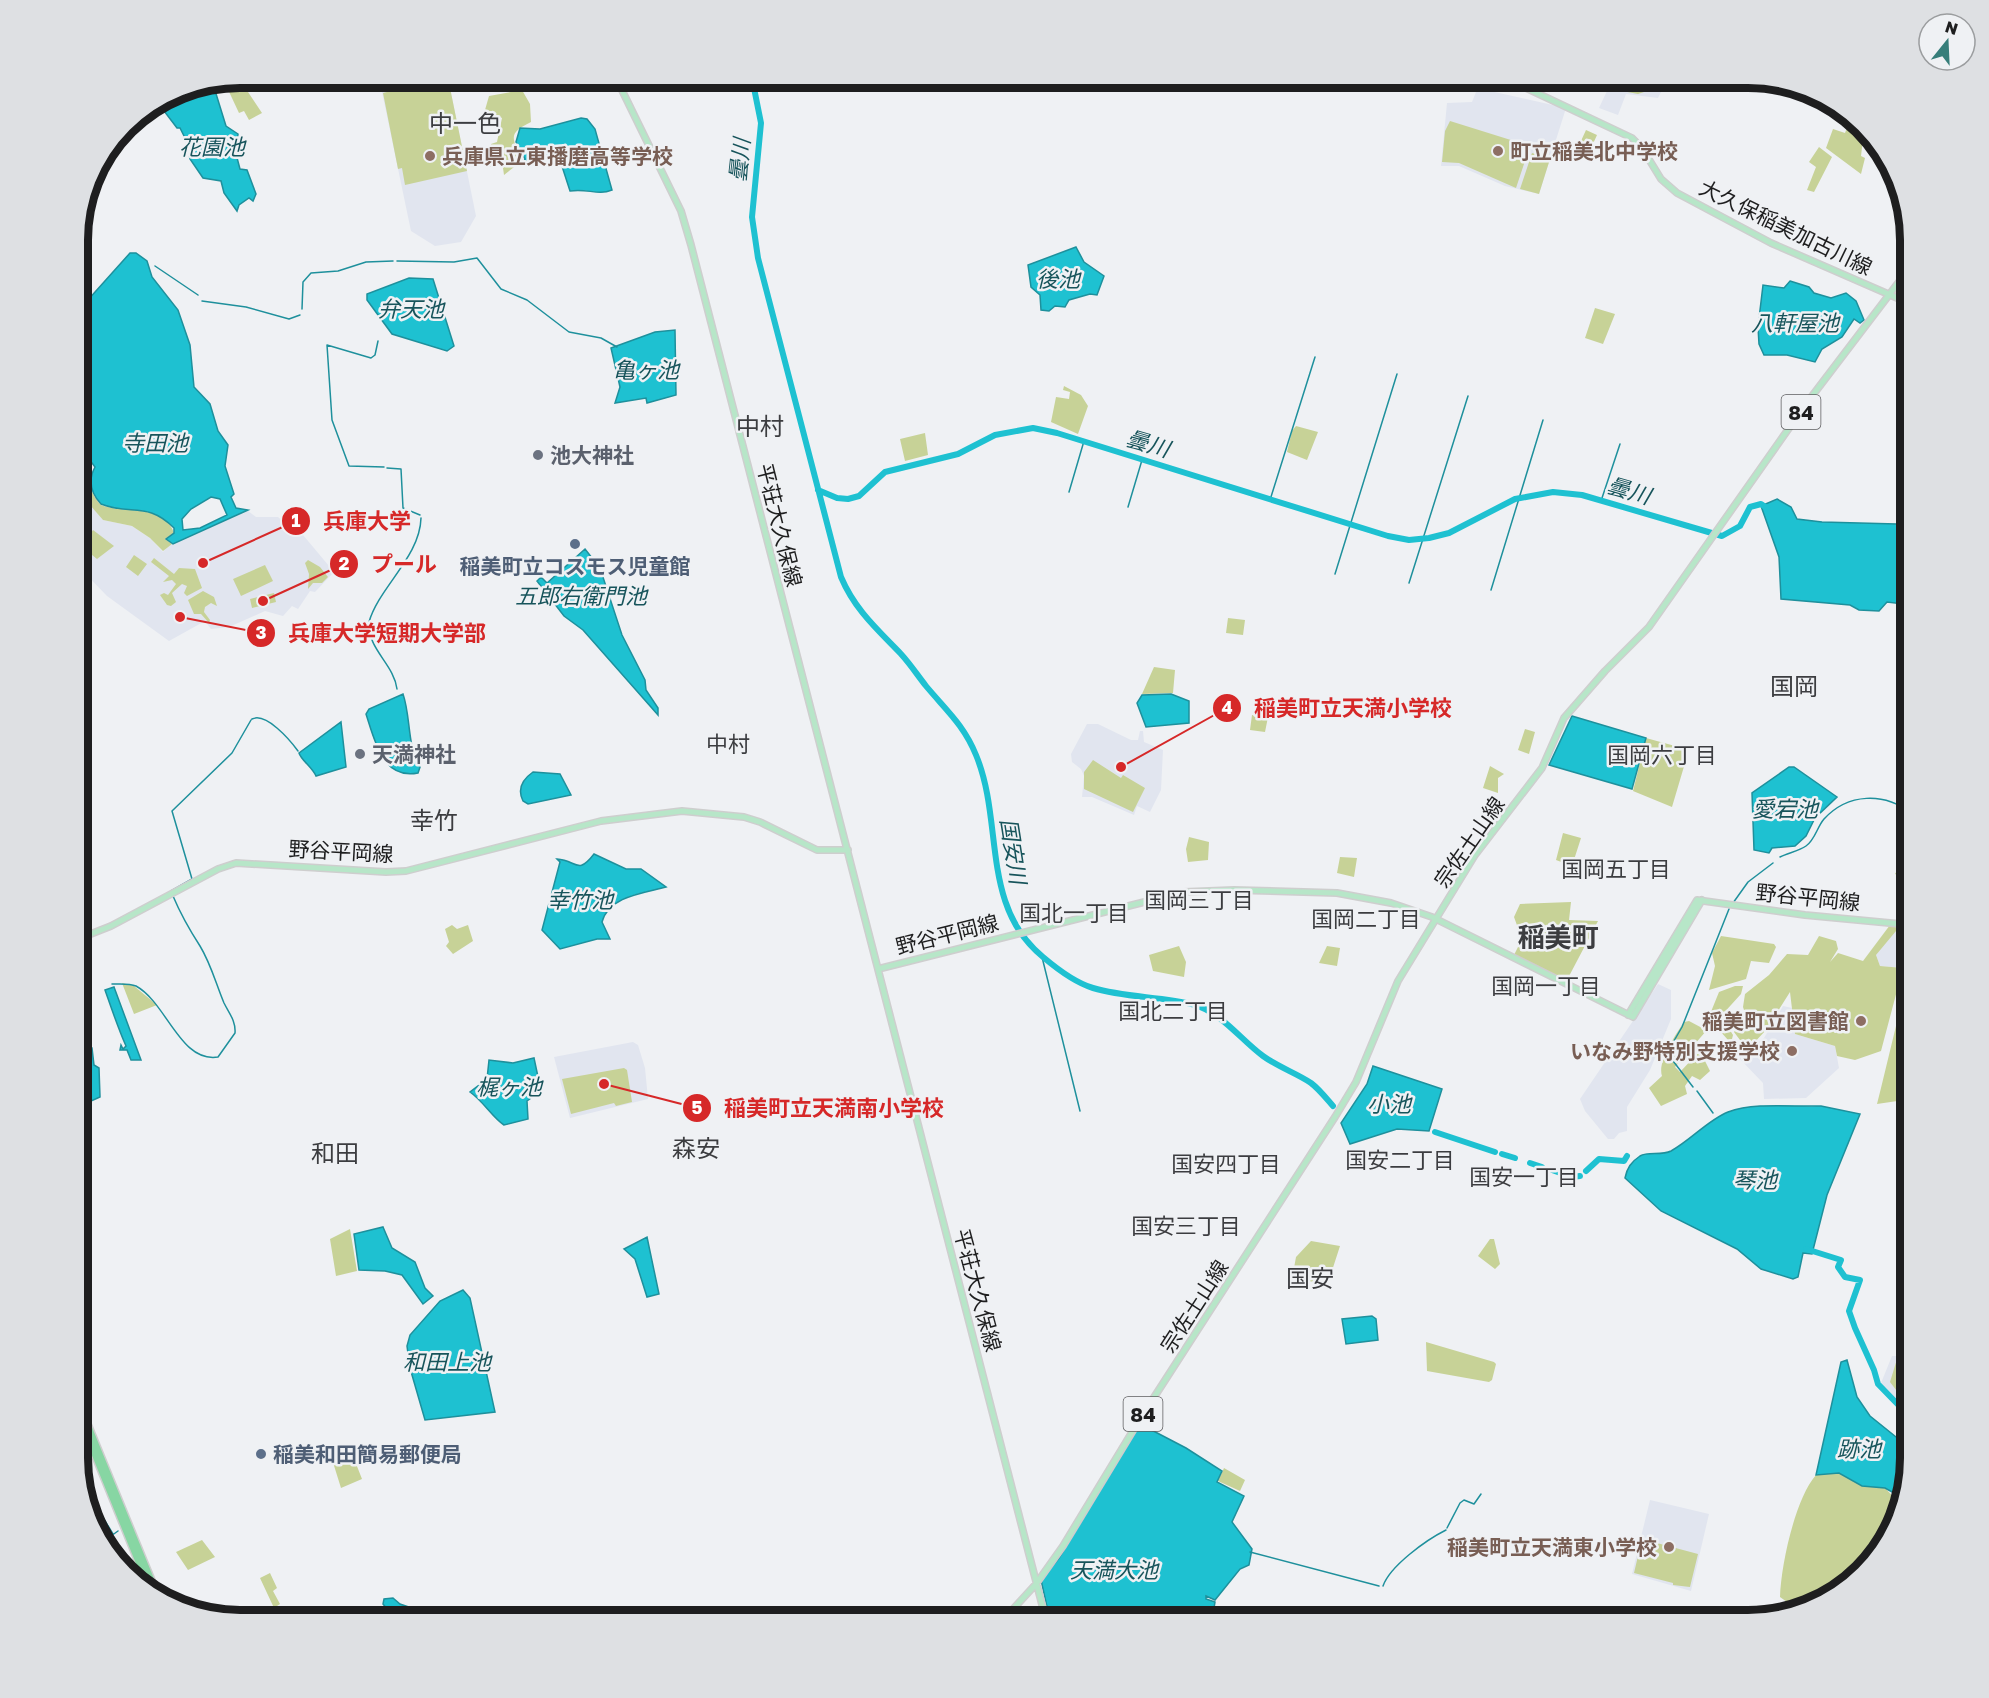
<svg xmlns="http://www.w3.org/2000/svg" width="1989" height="1698" font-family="'Golos Text','Noto Sans JP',sans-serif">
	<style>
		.built { fill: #e1e5ef }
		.green { fill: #c7d297 }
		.water { fill: #1ec1d1; stroke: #1e909c; stroke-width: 1.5; fill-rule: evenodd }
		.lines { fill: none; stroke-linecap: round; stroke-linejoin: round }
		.stream { stroke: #1e909c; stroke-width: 1.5 }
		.river { stroke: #1ec1d1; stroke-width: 6 }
		.major-casing { stroke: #cecece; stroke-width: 8 }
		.highway-casing { stroke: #cecece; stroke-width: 9 }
		.major { stroke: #b7e6c8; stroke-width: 5 }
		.highway { stroke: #87d6a3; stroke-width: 6 }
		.education-dot { fill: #8d6e63; stroke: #eff1f4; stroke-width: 2 }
		.worship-dot { fill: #6b7280; stroke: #eff1f4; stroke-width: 2 }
		.service-dot { fill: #5c6f8a; stroke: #eff1f4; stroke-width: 2 }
		.labels { text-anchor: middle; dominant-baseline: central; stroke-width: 5; stroke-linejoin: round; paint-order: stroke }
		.shield { fill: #eff1f4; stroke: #5d5d5f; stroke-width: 1.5 }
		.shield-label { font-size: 20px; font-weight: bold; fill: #1e1e1f }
		.education-label { font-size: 21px; font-weight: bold; fill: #785e54; stroke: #eff1f4; text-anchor: end }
		.street-label { font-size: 21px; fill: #1e1e1f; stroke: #eff1f4 }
		.worship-label { font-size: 21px; font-weight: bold; fill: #5b616d; stroke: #eff1f4; text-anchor: start }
		.service-label { font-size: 21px; font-weight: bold; fill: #4e5e75; stroke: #eff1f4 }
		.water-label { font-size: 22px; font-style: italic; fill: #17545b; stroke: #eff1f4 }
		.neighbourhood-label { font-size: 22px; fill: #3c3d40; stroke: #eff1f4 }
		.quarter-label { font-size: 24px; fill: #3c3d40; stroke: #eff1f4 }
		.district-label { font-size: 27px; font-weight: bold; fill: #3c3d40; stroke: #eff1f4 }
		.rim { fill: none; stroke: #1e1e1f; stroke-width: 8 }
		.leader { fill: none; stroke: #d62828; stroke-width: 2 }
		.callout-dot { fill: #d62828; stroke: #eff1f4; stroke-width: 2 }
		.mark-label { font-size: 18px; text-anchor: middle; font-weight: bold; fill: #fff }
		.callout-label { font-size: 22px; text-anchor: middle; font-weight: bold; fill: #d62828; stroke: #eff1f4; stroke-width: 5; stroke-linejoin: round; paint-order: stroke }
	</style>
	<rect width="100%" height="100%" fill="#eff1f4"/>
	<path class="built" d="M439 78H448L476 216 461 242 435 246 411 231 382 92Z
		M1613 78H1668L1658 98 1626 94 1618 115 1599 108Z
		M1481 89 1566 108 1539 194 1505 186 1459 166H1441L1447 103 1472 102 1476 92Z
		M78 489 103 520 132 526 150 538 163 552 168 546 248 511 256 517H278L288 526 293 523 334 572 315 592 310 591 298 609 292 606 283 616 265 611 229 627 211 629 205 621 169 641 107 596 78 566Z
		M1087 724H1098L1131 740H1138L1140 731H1143L1144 742 1163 750 1161 790 1150 812 1137 806 1134 815 1092 797H1082L1084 776 1081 769 1072 762 1071 754Z
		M1897 926 1911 927 1903 968 1880 966 1876 955Z
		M1658 984 1671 990V1019L1650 1070 1627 1107V1131L1619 1133 1614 1139H1608L1585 1111 1580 1099Z
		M1783 1006 1792 1008 1795 1034 1835 1046 1839 1068 1806 1098 1764 1099 1763 1083 1738 1057 1764 1038Z
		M633 1042 638 1045 645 1068 648 1099 570 1118 554 1057Z
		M1911 1313V1417L1890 1396 1881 1383 1892 1356H1896L1903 1327Z
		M1650 1500 1709 1514 1691 1591 1632 1574Z"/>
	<path class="green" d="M241 78H262L263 81 273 79 275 81 248 92 262 113 249 120 244 111 239 113 224 81Z
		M442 78H448L467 171 405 185 402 168 398 169 383 93Z
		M1613 78H1653L1647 91 1638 94 1617 90 1618 87 1611 84Z
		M522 90 530 104 531 122C508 133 511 138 523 160L504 175 502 161 496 160 491 167 488 165 492 154 491 144 497 142 502 118 485 110 489 96Z
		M1450 121 1530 146 1516 188 1459 163 1442 162 1445 131Z
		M1848 125 1864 130 1861 156 1865 158 1861 174 1826 148 1833 129 1845 133Z
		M1586 130 1597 135 1587 157 1575 154Z
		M1819 147 1832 157 1814 192 1807 190 1816 167 1809 162Z
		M1537 151 1547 154 1550 159 1539 194 1520 189 1532 153 1535 154Z
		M1595 308 1615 314 1603 344 1585 338Z
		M1064 386 1081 395 1088 406 1078 434 1051 422 1056 397 1069 399 1070 392 1063 390Z
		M1296 426 1318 432 1307 460 1287 452 1292 431Z
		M925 433 928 455 905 461 900 439Z
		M78 446C100 469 79 481 101 505 123 514 164 503 174 533L165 539 172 544 163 551 150 538 132 526 103 520 90 505 78 487Z
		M93 530 114 546 97 559 81 546Z
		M134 555 147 564 138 576 126 567Z
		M154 558 174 574 179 568 195 569 202 588 187 596 184 593 187 586 182 584 172 593 176 602 171 606 167 605 160 595 164 593 168 595 176 584 172 580 163 582 169 576 151 562Z
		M308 560 320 567 328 577 322 583H313L308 589 309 574 305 563Z
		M265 565 273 581 241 596 233 579Z
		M203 591 214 597 217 606 211 603 205 607 204 612 210 620 209 623 201 614H194L188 600Z
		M274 593 276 602 252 608 250 599Z
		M1228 618 1245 620 1243 635 1226 633Z
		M1154 667 1175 670 1173 693 1142 694Z
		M1252 715 1268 717 1265 732 1250 730Z
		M1525 729 1535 732 1529 754 1518 750Z
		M1646 738 1686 749 1688 753 1672 807 1633 791Z
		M1093 760 1121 778 1123 775 1145 788 1133 812 1084 789V772Z
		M1490 766 1504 774 1498 778V793L1483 788Z
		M1563 833 1581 838 1572 866 1556 860Z
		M1189 837 1209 842 1208 860 1188 862 1186 849Z
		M1911 847V881L1895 874Z
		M1340 857 1357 858 1354 877 1337 873Z
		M1571 902 1569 920 1598 921 1567 980 1514 955 1522 939 1514 917 1520 904Z
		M452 925 457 929 468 925 473 941 453 954 446 946 449 942 445 929Z
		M1890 925 1897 926 1896 931 1876 955 1880 966 1903 968 1881 1051 1855 1060 1837 1056 1835 1046 1795 1034 1790 992 1766 1030 1752 1045 1743 1044 1734 1032 1745 1013 1743 1007 1745 994 1769 975 1787 954 1808 955 1819 936 1836 941 1838 949 1830 962 1838 953 1863 961Z
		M1721 936 1774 944 1776 947 1769 963 1751 961 1746 979 1709 990 1715 966 1712 953Z
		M1179 946 1186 962 1184 977 1153 971 1149 955Z
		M1327 946 1340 948 1337 966 1319 963Z
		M1911 964V1099L1877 1104 1881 1088Z
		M122 983 134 986 157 1005 134 1014Z
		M1735 986H1743L1741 994 1721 1016 1733 1035 1732 1039 1728 1040 1713 1023 1675 1067 1680 1072 1697 1054 1702 1055 1710 1071 1700 1080 1692 1076 1685 1086 1687 1094 1661 1106 1649 1088 1662 1076C1657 1062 1676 1034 1684 1022L1689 1021 1704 1029 1719 992Z
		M624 1068 627 1070 632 1102 616 1106 614 1103 571 1114 562 1079Z
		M350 1229 357 1271 336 1276 330 1239Z
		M1490 1239H1494L1500 1264 1495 1269 1478 1256Z
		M1311 1241 1340 1246 1329 1280 1305 1282 1292 1279 1296 1257Z
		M1905 1333 1911 1335V1404L1906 1403 1890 1382Z
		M1426 1342 1494 1362 1496 1364 1492 1380 1489 1382 1427 1371Z
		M351 1451 362 1479 341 1488 331 1456Z
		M1224 1468 1245 1480 1240 1491 1218 1481Z
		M1839 1473 1862 1486 1885 1488 1901 1505C1894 1542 1859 1581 1826 1597 1816 1601 1804 1603 1794 1607L1780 1597C1781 1565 1795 1499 1816 1475Z
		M1642 1539 1698 1554 1690 1587 1673 1585V1583L1634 1573Z
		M202 1540 215 1557 188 1570 176 1552Z
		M270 1573 277 1588 273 1591 280 1604 274 1608 260 1578Z"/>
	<path class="water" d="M383 78H428L386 88Z
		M213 84 226 126 238 134 236 154 240 169 247 170 256 194 253 201 249 198 239 205 237 211 224 193 221 181 203 178 190 159 186 140 180 128H177L158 103 179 90Z
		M581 118 587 119 595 129 612 190C597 196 588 188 570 191L559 157 525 166 523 164 525 159 516 142 520 128 540 129Z
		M1076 247 1084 262 1104 276 1097 295 1090 294 1069 300 1065 307 1055 306 1049 311 1041 310 1040 295 1031 287 1028 265Z
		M130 253H136L147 261 152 277 178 310 190 345 194 387 210 404 218 431 228 445 225 466 234 494 231 497 236 508 248 510 173 544 166 539 174 533V528C147 501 131 516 101 504 90 492 88 480 95 467L78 444V311ZM211 497 220 499 227 515 200 528 183 530 182 519 191 509Z
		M409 278 433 279 454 346 447 351 392 334 367 300V294Z
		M1790 281 1809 287 1814 293 1831 298 1846 293 1856 301 1864 320 1860 323 1854 319 1842 337 1822 349 1815 362 1787 355H1764L1759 344 1758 327 1763 285 1784 288Z
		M675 330 676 395 647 403 646 398 615 403 620 387 611 348 655 332Z
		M1777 499 1791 507 1797 519 1822 522 1897 524 1899 520 1911 519V605L1887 602 1879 611 1859 610 1850 605 1781 599 1779 557 1761 506Z
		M585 549 600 568 622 635 645 680 646 690 658 708V715L583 630 564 616 537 581 541 577 547 583Z
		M403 694C411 717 407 747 420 767L418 773C383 780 375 742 366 714L369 709Z
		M1171 694 1189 701V723L1146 727 1137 703 1142 695Z
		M1572 716 1646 738 1632 789 1549 765Z
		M341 722 346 767 316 776C312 767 301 760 299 753Z
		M1789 767H1794L1837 797 1815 818 1806 836 1795 846 1772 848 1769 853 1754 850 1752 793Z
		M533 772 560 774 571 795 528 804 523 801C517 789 523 779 533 772Z
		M594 854 626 869H641L666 887C644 893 609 896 602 922L610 939H597L560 949 542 930 560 862 557 859C577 860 577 876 594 854Z
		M114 987 141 1060H131L127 1050H120L121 1045 123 1049 126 1046C118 1028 112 1010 105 990Z
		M87 1041 92 1048 94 1065 99 1068 100 1097 82 1105 78 1116V1043Z
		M534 1058 541 1091 527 1101 528 1119 504 1125C493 1118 483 1101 470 1092L487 1079 489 1060 513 1063Z
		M1373 1066 1442 1089 1429 1131 1397 1129 1350 1144 1341 1123 1367 1084Z
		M1821 1106 1860 1114 1827 1195 1812 1254 1803 1253 1798 1277 1793 1279 1761 1269 1737 1249 1661 1211 1625 1178C1627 1168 1631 1162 1640 1156 1648 1151 1661 1156 1671 1151 1691 1140 1708 1120 1728 1112 1755 1102 1792 1107 1821 1106Z
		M383 1227 392 1248 415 1262 425 1288 433 1296 423 1304 402 1275 385 1271 359 1270 354 1234Z
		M647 1237 659 1294 647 1297 635 1259 624 1249Z
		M463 1290 470 1298 495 1412 425 1420 410 1368 407 1346 410 1335 440 1301Z
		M1372 1316 1376 1319 1378 1340 1346 1344 1342 1319Z
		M1847 1360 1857 1397 1870 1416 1911 1449 1903 1498 1885 1488 1862 1486 1839 1473 1816 1475 1841 1362Z
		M1140 1424 1186 1448 1222 1471 1217 1482 1244 1496 1232 1522 1252 1549 1249 1565 1240 1569 1215 1600 1206 1596V1599L1215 1602 1213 1614 1208 1620H1050L1041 1580 1059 1558Z
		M393 1598 400 1604 435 1616 436 1620H396L383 1604 384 1599Z"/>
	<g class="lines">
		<path class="stream" d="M397 261 454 262 477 258 501 289 527 300 569 332 601 338 617 347
			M155 266 198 295
			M202 301 246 307 289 319 300 315
			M302 309 303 282 311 273 338 271 366 262 393 261
			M378 341 375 355 371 358 327 345 332 420 349 466 384 467
			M387 468 401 469 403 508 420 515
			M1069 492 1084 441
			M1270 500 1315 357
			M1601 501 1620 444
			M1128 507 1142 460
			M1335 574 1397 374
			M1409 583 1468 396
			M1491 590 1543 420
			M397 689C394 664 367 649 369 622 379 587 420 557 421 518
			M252 719C266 712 290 740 298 751
			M1780 857C1788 853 1799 851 1806 846 1815 840 1817 827 1824 819 1848 793 1884 792 1911 813
			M171 891 192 879 172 811 232 753 251 720
			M1733 903 1748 882 1773 863
			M1042 957 1080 1111
			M112 984C120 984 129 983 136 986 167 1003 180 1063 218 1057L235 1033C236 1021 229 1013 224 1003 216 984 211 964 200 946 189 929 181 915 173 896
			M1693 1087 1667 1053 1682 1027 1729 909
			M1697 1091 1713 1113
			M78 1464 82 1472 80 1475
			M82 1483 113 1534
			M92 1520 100 1514
			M1447 1528 1460 1503 1464 1500 1474 1504 1481 1494
			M110 1537 127 1566
			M104 1541 118 1531
			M1250 1552 1379 1586
			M1383 1586C1390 1566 1426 1540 1446 1530"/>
		<path class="river" d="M752 78 761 123 752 217 758 258 841 577C855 610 877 629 901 654 911 665 918 676 926 686 946 710 964 725 976 755 1004 822 980 906 1043 957 1056 968 1076 983 1093 988 1126 998 1162 996 1195 1005 1222 1013 1241 1040 1263 1056 1278 1067 1296 1073 1311 1083 1319 1089 1326 1098 1333 1106
			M818 490 837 498 848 499 859 496 885 472 958 454 995 435 1033 428 1057 433 1388 536 1409 540 1429 538 1449 533 1515 499 1553 492 1582 495 1722 536 1740 526 1750 507 1761 504 1767 508
			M1435 1132 1495 1152
			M1502 1154 1515 1158
			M1530 1163 1542 1167
			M1549 1169 1572 1177 1580 1176
			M1586 1171 1599 1159 1624 1161 1627 1156
			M1806 1249 1841 1260 1838 1267 1845 1277 1860 1280 1849 1311 1855 1328 1874 1370 1878 1384 1911 1418"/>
		<defs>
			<path id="major" d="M616 78 681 211 691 245 1046 1620
				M1505 78 1632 138 1642 148 1661 179 1677 193 1771 243 1911 304
				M78 939 111 926 218 869 236 863 386 872 406 871 601 821 682 811 744 817 760 822 817 850H848
				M878 969 1184 892 1234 890 1337 893 1391 903 1432 917 1633 1017 1702 900
				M1628 1015 1697 900 1805 915 1911 925
				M1003 1620 1036 1584 1063 1546 1140 1419 1335 1117 1356 1082 1398 981 1475 855 1542 768 1564 718 1605 671 1649 627 1806 404 1911 266"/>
			<path id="highway" d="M78 1401 157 1594
				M78 1413 150 1590"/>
		</defs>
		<use href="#major" class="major-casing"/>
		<use href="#highway" class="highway-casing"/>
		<use href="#major" class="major"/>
		<use href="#highway" class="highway"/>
	</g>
	<g class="education-dot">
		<circle cx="1498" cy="151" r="6"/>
		<circle cx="430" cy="156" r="6"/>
		<circle cx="1861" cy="1021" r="6"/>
		<circle cx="1792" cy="1051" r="6"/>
		<circle cx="1669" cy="1547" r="6"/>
	</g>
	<g class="worship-dot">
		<circle cx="538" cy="455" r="6"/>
		<circle cx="360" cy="754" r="6"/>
	</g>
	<g class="service-dot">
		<circle cx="575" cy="544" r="6"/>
		<circle cx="261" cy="1454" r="6"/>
	</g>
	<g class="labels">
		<g class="shield">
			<rect x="1781.5" y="395" width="39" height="34" rx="4.5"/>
			<rect x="1123.5" y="1397" width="39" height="34" rx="4.5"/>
		</g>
		<g class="shield-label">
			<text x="1801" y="412">84</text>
			<text x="1143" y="1414">84</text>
		</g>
		<g class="education-label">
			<text x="1510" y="151" text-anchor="start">町立稲美北中学校</text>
			<text x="442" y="156" text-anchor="start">兵庫県立東播磨高等学校</text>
			<text x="1849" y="1021">稲美町立図書館</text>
			<text x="1780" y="1051">いなみ野特別支援学校</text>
			<text x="1657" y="1547">稲美町立天満東小学校</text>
		</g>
		<g class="street-label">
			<text transform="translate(1786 227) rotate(26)">大久保稲美加古川線</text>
			<text transform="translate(780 525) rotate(76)">平荘大久保線</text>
			<text transform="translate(1469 842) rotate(-55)">宗佐土山線</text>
			<text transform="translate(341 851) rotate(3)">野谷平岡線</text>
			<text transform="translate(1808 897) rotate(6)">野谷平岡線</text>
			<text transform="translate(947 934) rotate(-14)">野谷平岡線</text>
			<text transform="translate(978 1290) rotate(75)">平荘大久保線</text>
			<text transform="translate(1194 1306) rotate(-57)">宗佐土山線</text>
		</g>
		<g class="worship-label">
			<text x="550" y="455">池大神社</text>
			<text x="372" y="754">天満神社</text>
		</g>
		<g class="service-label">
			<text x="575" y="566">稲美町立コスモス児童館</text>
			<text x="273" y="1454" text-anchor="start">稲美和田簡易郵便局</text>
		</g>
		<g class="water-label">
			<text x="212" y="146">花園池</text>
			<text transform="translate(739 160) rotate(-84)">曇川</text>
			<text x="1058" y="278">後池</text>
			<text x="411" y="308">弁天池</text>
			<text x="1795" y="322">八軒屋池</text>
			<text x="646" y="369">亀ヶ池</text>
			<text x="155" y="442">寺田池</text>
			<text transform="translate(1148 443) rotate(16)">曇川</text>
			<text transform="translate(1629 490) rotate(16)">曇川</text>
			<text x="581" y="595">五郎右衛門池</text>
			<text x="1785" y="808">愛宕池</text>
			<text transform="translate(1014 851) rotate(81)">国安川</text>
			<text x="580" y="899">幸竹池</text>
			<text x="509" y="1086">梶ヶ池</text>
			<text x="1389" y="1103">小池</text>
			<text x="1755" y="1179">琴池</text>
			<text x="447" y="1361">和田上池</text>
			<text x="1859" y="1448">跡池</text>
			<text x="1114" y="1569">天満大池</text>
		</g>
		<g class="neighbourhood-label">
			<text x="728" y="743">中村</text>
			<text x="1662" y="754">国岡六丁目</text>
			<text x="1616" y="868">国岡五丁目</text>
			<text x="1199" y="899">国岡三丁目</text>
			<text x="1074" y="912">国北一丁目</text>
			<text x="1366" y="918">国岡二丁目</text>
			<text x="1546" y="985">国岡一丁目</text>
			<text x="1173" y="1010">国北二丁目</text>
			<text x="1400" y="1159">国安二丁目</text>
			<text x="1226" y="1163">国安四丁目</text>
			<text x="1524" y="1176">国安一丁目</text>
			<text x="1186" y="1225">国安三丁目</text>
		</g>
		<g class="quarter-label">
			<text x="465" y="122">中一色</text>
			<text x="760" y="425">中村</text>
			<text x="1794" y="685">国岡</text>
			<text x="434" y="819">幸竹</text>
			<text x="696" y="1147">森安</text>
			<text x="335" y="1152">和田</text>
			<text x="1310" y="1277">国安</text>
		</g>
		<g class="district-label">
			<text x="1558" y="937">稲美町</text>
		</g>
	</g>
	<path d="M0 0H1989V1698H0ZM240 88H1748A152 152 0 0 1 1900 240V1458A152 152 0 0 1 1748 1610H240A152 152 0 0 1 88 1458V240A152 152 0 0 1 240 88Z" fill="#dee0e3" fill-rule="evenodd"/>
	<path class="rim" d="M240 88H1748A152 152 0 0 1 1900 240V1458A152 152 0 0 1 1748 1610H240A152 152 0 0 1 88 1458V240A152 152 0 0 1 240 88Z"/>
	<path class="leader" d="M203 563L296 521M263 601L344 564M180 617L261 633M1121 767L1227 708M604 1084L697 1108"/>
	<g class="callout-dot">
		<circle cx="203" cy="563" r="6"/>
		<circle cx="263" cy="601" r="6"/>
		<circle cx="180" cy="617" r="6"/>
		<circle cx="1121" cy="767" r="6"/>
		<circle cx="604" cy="1084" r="6"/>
		<circle cx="296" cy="521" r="15"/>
		<circle cx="344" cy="564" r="15"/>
		<circle cx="261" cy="633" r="15"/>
		<circle cx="1227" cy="708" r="15"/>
		<circle cx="697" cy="1108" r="15"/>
	</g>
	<g class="mark-label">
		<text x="296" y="527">1</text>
		<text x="344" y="570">2</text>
		<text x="261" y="639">3</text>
		<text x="1227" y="714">4</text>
		<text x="697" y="1114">5</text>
	</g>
	<g class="callout-label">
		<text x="367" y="529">兵庫大学</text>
		<text x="404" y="572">プール</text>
		<text x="387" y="641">兵庫大学短期大学部</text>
		<text x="1353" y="716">稲美町立天満小学校</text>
		<text x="834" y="1116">稲美町立天満南小学校</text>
	</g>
	<g transform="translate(1947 42) rotate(18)"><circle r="28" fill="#eff1f4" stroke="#9b9d9f" stroke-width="1.5"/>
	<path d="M0-4.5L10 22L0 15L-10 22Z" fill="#367e7a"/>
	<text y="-9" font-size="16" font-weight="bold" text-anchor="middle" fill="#1e1e1f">N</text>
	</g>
</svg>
